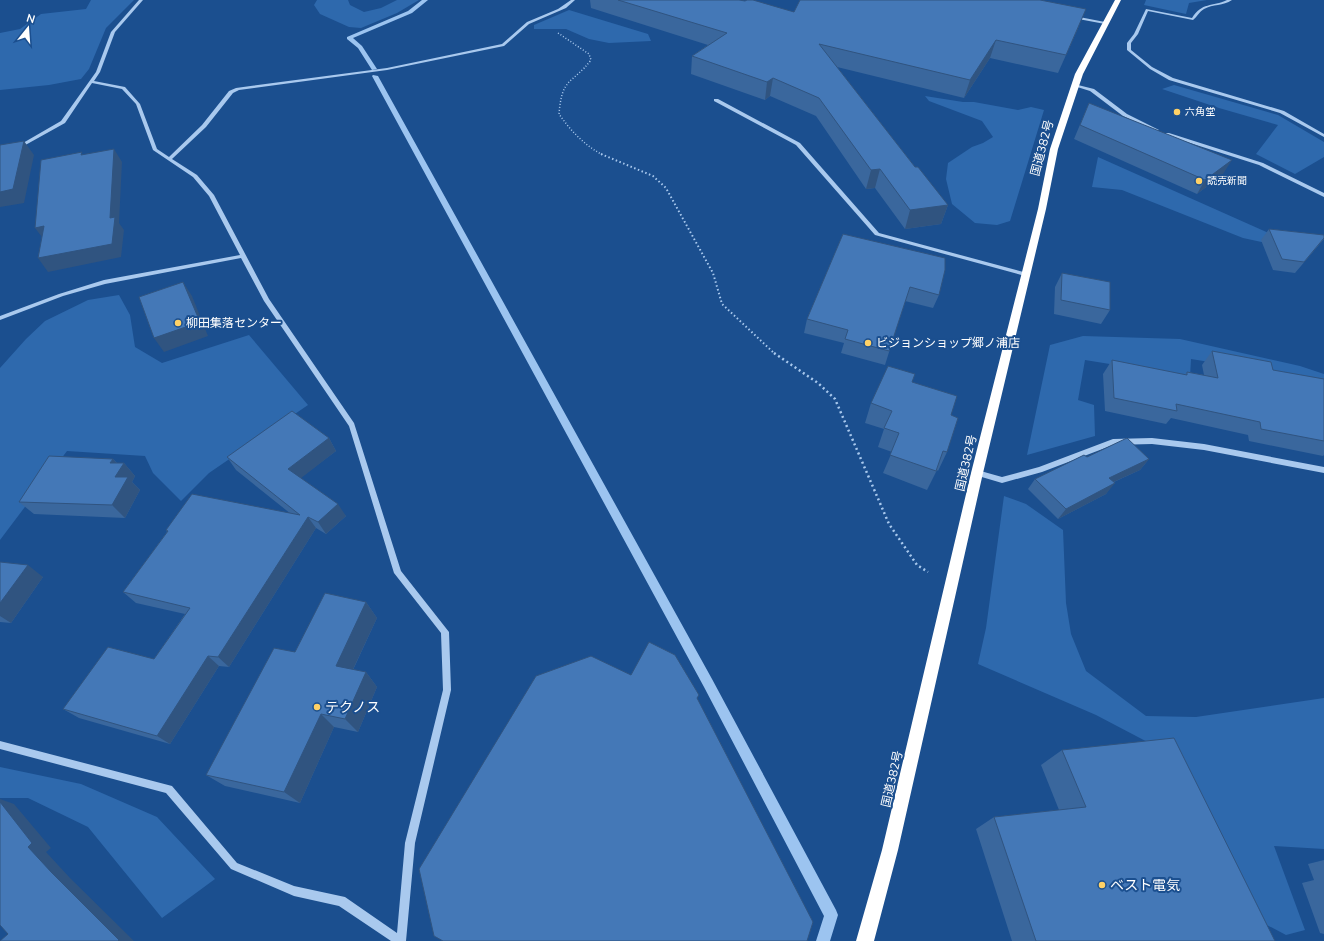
<svg xmlns="http://www.w3.org/2000/svg" width="1324" height="941" font-family="'Nunito Sans','Noto Sans JP',sans-serif">
	<style>
		.green { fill: #2e69ad }
		.lines { fill: none; stroke-linecap: round; stroke-linejoin: round }
		.stream { fill: #9cc4f0; fill-rule: evenodd }
		.path-far2 { stroke: #a9c9ee; stroke-width: 1.5; stroke-dasharray: 1 2; stroke-linecap: butt }
		.path-far1 { stroke: #a9c9ee; stroke-width: 2; stroke-dasharray: 1.5 2.5; stroke-linecap: butt }
		.path { stroke: #a9c9ee; stroke-width: 2.5; stroke-dasharray: 2 3; stroke-linecap: butt }
		.minor { fill: #a9c9ee; fill-rule: evenodd }
		.highway { fill: #fff; fill-rule: evenodd }
		.wall { fill: #3a679d }
		.shaded-wall { fill: #305480 }
		.building { fill: #4478b7; stroke: #305480 }
		.poi-dot { fill: #ffd166; stroke: #1b4f8f; stroke-width: 1.5 }
		.labels { text-anchor: middle; dominant-baseline: central; stroke-width: 4; stroke-linejoin: round; paint-order: stroke }
		.far-poi-label { font-size: 10px; fill: #fff; stroke: #1b4f8f; text-anchor: start }
		.street-label { font-size: 12px; fill: #fff; stroke: #1b4f8f }
		.poi-label { font-size: 12px; fill: #fff; stroke: #1b4f8f; text-anchor: start }
		.near-poi-label { font-size: 14px; fill: #fff; stroke: #1b4f8f; text-anchor: start }
	</style>
	<rect width="100%" height="100%" fill="#1b4f8f"/>
	<path class="green" d="M91 0H134L106 28 89 69 81 79 49 85 0 90V33L20 29 41 14 86 9Z
		M317 0H348L350 5 364 12 381 8 397 0H419L397 13 361 28 349 27 320 14 314 5Z
		M1146 0H1207L1189 3 1186 14 1144 5Z
		M569 10 648 34 651 41 609 43 589 39 566 29H534V25Z
		M1174 85 1278 115 1324 142V157L1295 174 1256 154 1278 125 1219 108 1162 89Z
		M925 96 963 102H974L1018 110 1031 107 1044 110 1010 221 997 225 975 223 952 204 946 179 948 163 972 147 983 143 993 137 982 121 929 101Z
		M1098 157 1291 243 1285 247 1243 238 1122 190 1092 187Z
		M119 295 130 315 135 347 162 363 249 335 308 405 209 473 181 501 153 473 145 456 67 451 0 540V368L26 339 45 321 88 300Z
		M1083 336 1180 339 1300 366 1324 374V388L1272 372 1191 359 1190 377 1085 360 1078 400 1094 405 1095 436 1027 455 1050 345Z
		M1004 496 1026 504 1063 530 1066 603 1071 634 1086 671 1146 716 1196 717 1324 698V849L1274 846 1305 930 1286 935 1244 913 1157 747 1096 715 978 664 986 628Z
		M0 767 81 784 157 817 215 879 162 918 88 827 28 798H0Z"/>
	<g class="lines">
		<path class="stream" d="M422 0H428L412 13 353 38 362 46 377 69 372 70 358 48 347 39V37L408 11Z
			M373 75 378 76 712 679 836 910 838 915 830 941H816L824 916 704 687 372 76Z"/>
		<path class="path-far2" d="M558 33 589 54 591 60C572 85 562 76 559 114 570 130 585 146 603 155"/>
		<path class="path-far1" d="M601 154 653 176 666 188 713 273 722 304 775 354"/>
		<path class="path" d="M774 353 818 383 835 399 889 524 917 565 928 572"/>
		<path class="minor" d="M139 0H143L115 32 100 72 94 81 125 87 140 104 157 149 169 157 202 125 229 91 236 88 387 68 502 44 527 22 558 9 571 0H575L566 8 529 24 504 46 387 70 239 90 233 93 206 127 172 159 197 175 214 195 269 299 354 423 401 571 449 632 451 690 415 843 406 941H391L339 906 294 896 231 869 166 793 0 749V741L172 786 237 863 294 886 345 897 397 933 405 843 443 690 441 633 394 573 349 426 264 301 241 258 105 284 63 296 0 320V316L59 294 104 280 240 255 209 196 193 177 153 150 136 104 122 89 92 83 65 123 20 148 16 147 61 121 96 72 111 32Z
			M1227 0H1232C1223 6 1213 4 1204 9 1199 12 1197 17 1193 20L1148 11 1138 34 1131 43V50L1152 67 1173 78 1284 111 1324 134V137L1280 113 1169 80 1150 69 1127 50V43L1134 34 1146 9 1192 18C1202 2 1212 7 1227 0Z
			M1074 16 1105 22 1107 23 1105 24 1073 18V16Z
			M1074 84 1094 89 1127 114 1159 130 1155 131 1123 116 1090 91 1074 86Z
			M714 99H718L800 143 879 233 1027 273 1028 274 1025 276 875 235 796 145 714 101Z
			M1165 133H1169L1263 163 1324 193V197L1259 165 1165 135Z
			M1152 438 1204 444 1324 467V473L1204 450 1152 444 1113 445 1042 472 1002 483 975 475 973 473 975 471 977 470 1002 477 1039 467 1113 439Z"/>
		<path class="highway" d="M1115 0H1121L1083 74 1058 149 1046 209 983 473 898 850 874 941H856L882 850 971 473 1038 209 1050 149 1075 74Z"/>
	</g>
	<path class="wall" d="M590 0H739L794 12 1079 26 1058 73 990 58 964 98 837 67 915 167 948 205 941 224 905 229 875 188 866 189 816 116 770 96 765 100 691 74 692 56 708 45 591 8Z
		M1089 103 1223 174 1197 194 1074 139Z
		M1269 229 1324 239 1295 273 1273 270 1261 240Z
		M843 234 939 295 933 308 905 301 885 365 841 353 844 343 804 333 807 319Z
		M1062 273 1110 310 1101 324 1054 314 1055 287Z
		M1212 351 1273 370 1324 379V455L1323 456 1249 441 1248 435 1171 418 1166 424 1105 411 1103 374 1112 360 1184 375 1187 372 1204 375 1202 365Z
		M912 382 951 415 947 452 938 471 937 470 927 490 883 473 892 452 878 447 884 429 865 423 871 403Z
		M329 438 336 451 300 478 346 516 326 534 316 528 229 667 219 666 170 744 79 718 63 709 154 659 185 614 136 603 123 592 167 532 166 530 291 514 236 470 227 457Z
		M1087 457 1149 459 1140 470 1114 482 1106 494 1058 519 1028 489 1035 479Z
		M113 459 117 463H124L135 476 132 482 140 490 125 518 34 514 19 502Z
		M0 562 43 577 11 623 0 622Z
		M366 602 377 618 353 670 366 672 377 687 358 732 334 727 300 803 225 786 206 775 295 652Z
		M1062 750 1275 941H1012L976 829 994 817 1059 810 1041 765Z
		M1324 860V934L1320 933 1302 883 1314 880 1308 864Z"/>
	<path class="shaded-wall" d="M1086 9 1079 26 1058 73 1066 55Z
		M996 40 990 58 964 98 970 80Z
		M773 78 770 96 765 100 767 82Z
		M24 141 34 155 24 203 0 207V192Z
		M114 149 122 162 119 223 124 230 121 257 48 272 38 258Z
		M1232 160 1223 174 1197 194 1205 180Z
		M880 169 875 188 866 189 871 170Z
		M948 205 941 224 905 229 910 210Z
		M44 226 45 241 35 228Z
		M183 282 192 296 208 336 164 352 154 338Z
		M329 438 336 451 296 482 288 469Z
		M113 459 121 468 124 463 135 476 132 482 140 490 125 518 112 505 115 477 110 463Z
		M1149 459 1140 470 1100 488 1109 478Z
		M1115 483 1106 494 1058 519 1066 509Z
		M338 504 346 516 326 534 318 522Z
		M308 517 316 528 229 667 218 657Z
		M28 565 43 577 11 623 0 616V603Z
		M366 602 377 618 348 680 336 666Z
		M208 656 219 666 170 744 157 736Z
		M366 672 377 687 358 732 345 719Z
		M321 714 334 727 300 803 284 792Z
		M0 799 14 804 51 848 46 852 70 878 134 941H118L52 873 28 847 0 802Z"/>
	<path class="building" d="M618 0H739L745 1 747 0H753L794 12 800 0H1040L1086 9 1066 55 996 40 970 80 819 44 915 167H918L948 205 910 210 880 169 871 170 819 98 773 78 767 82 692 56 727 33Z
		M1089 103 1232 160 1205 180 1080 125Z
		M24 141 13 189 0 192V145Z
		M114 149 110 218 115 217 112 244 38 258 44 226 35 228 41 160 82 152 81 155Z
		M1269 229 1324 235V238L1304 262 1282 259Z
		M843 234 945 258V270L939 295 910 287 889 351 845 339 848 330 807 319Z
		M1062 273 1110 282V310L1061 300Z
		M183 282 200 322 154 338 139 297Z
		M1212 351 1271 362 1273 370 1324 379V441L1261 429 1260 422 1176 404 1177 411 1114 398 1112 360 1187 375V372L1218 378Z
		M888 366 915 374 912 382 957 396 951 415 958 418 947 452 943 451 936 471 890 455 899 433 884 428 892 411 871 403Z
		M292 411 329 438 288 469 338 504 318 522 308 517 218 657 208 656 157 736 63 709 108 647 154 659 190 608 123 592 168 531 166 530 192 494 300 515 227 457Z
		M1127 438 1149 459 1109 478 1115 483 1066 509 1035 479 1084 455 1087 457Z
		M49 456 113 459 110 463H124L115 477H128L112 505 19 502Z
		M0 562 28 565 0 603Z
		M325 593 366 602 336 666 366 672 345 719 321 714 284 792 206 775 274 648 295 652Z
		M649 642 675 655 699 695 697 698 813 922 807 941H443L434 936 419 869 536 676 591 656 631 675Z
		M1174 738 1275 941H1036L994 817 1086 807 1062 750Z
		M0 802 32 843 28 847 52 873 119 940 118 941H0L8 934 0 925Z"/>
	<g class="poi-dot">
		<circle cx="1177" cy="112" r="4"/>
		<circle cx="1199" cy="181" r="4"/>
		<circle cx="178" cy="323" r="4"/>
		<circle cx="868" cy="343" r="4"/>
		<circle cx="317" cy="707" r="4"/>
		<circle cx="1102" cy="885" r="4"/>
	</g>
	<g class="labels">
		<g class="far-poi-label">
			<text x="1185" y="112">六角堂</text>
			<text x="1207" y="181">読売新聞</text>
		</g>
		<g class="street-label">
			<text transform="translate(1042 148) rotate(-75)">国道382号</text>
			<text transform="translate(966 463) rotate(-77)">国道382号</text>
			<text transform="translate(892 779) rotate(-77)">国道382号</text>
		</g>
		<g class="poi-label">
			<text x="186" y="323">柳田集落センター</text>
			<text x="876" y="343">ビジョンショップ郷ノ浦店</text>
		</g>
		<g class="near-poi-label">
			<text x="325" y="707">テクノス</text>
			<text x="1110" y="885">ベスト電気</text>
		</g>
	</g>
	<g transform="translate(28 28) rotate(17)" stroke="#1b4f8f" stroke-width="3" paint-order="stroke">
	<path d="M0-3L7 15L0 10L-7 15Z" fill="#ffffff"/>
	<text y="-6" font-size="11" font-weight="bold" text-anchor="middle" fill="#ffffff">N</text>
	</g>
</svg>
